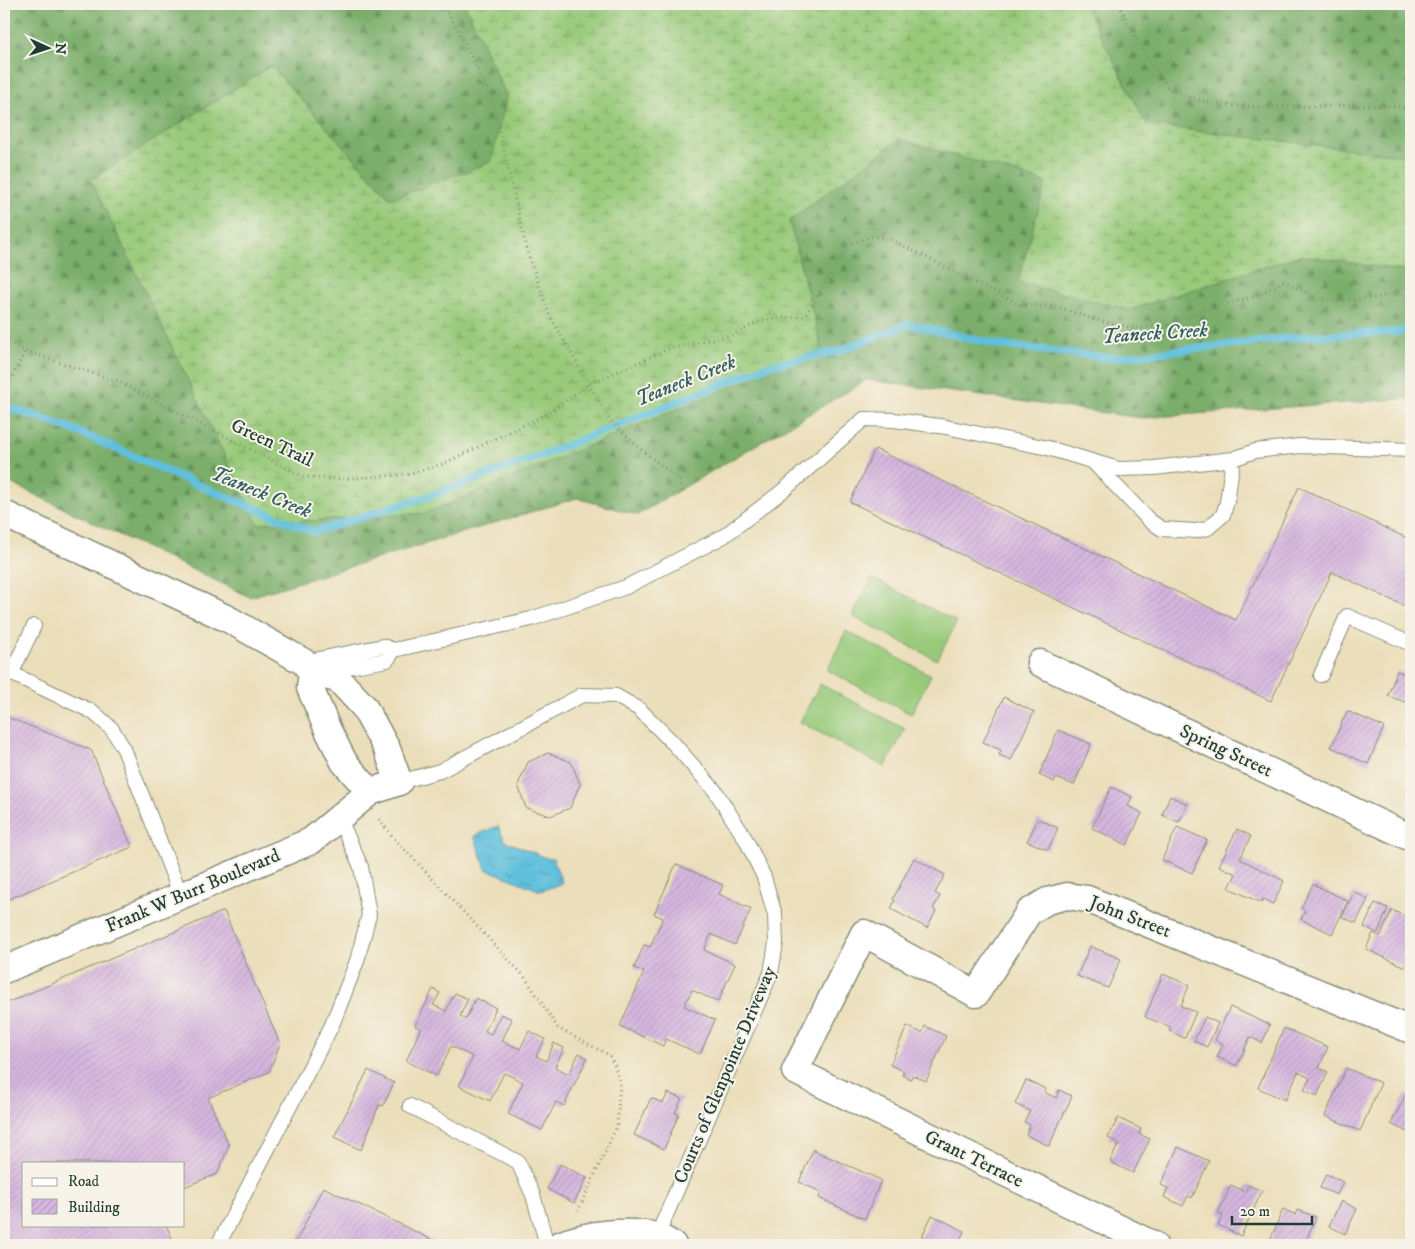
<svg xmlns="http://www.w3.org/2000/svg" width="1415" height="1249" font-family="'IM FELL DW Pica',serif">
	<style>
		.forest { fill: url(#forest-firs); stroke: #4c764f }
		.wetland { fill: url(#wetland-marsh); stroke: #5c8457 }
		.pitch { fill: #98ca7a; stroke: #5c8457 }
		.water { fill: url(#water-ripples); stroke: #3e7e88 }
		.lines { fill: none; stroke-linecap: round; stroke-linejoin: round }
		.stream { stroke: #5ec0dd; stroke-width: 8 }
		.building { fill: url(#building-hatch) }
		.service-casing { stroke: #858e77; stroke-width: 16 }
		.minor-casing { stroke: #858e77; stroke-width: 29 }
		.path { stroke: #858e77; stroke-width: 3; stroke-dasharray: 1 4; stroke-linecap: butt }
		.service { stroke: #fff; stroke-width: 14 }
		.minor { stroke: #fff; stroke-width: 26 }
		.labels { text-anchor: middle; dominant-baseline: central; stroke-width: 4; stroke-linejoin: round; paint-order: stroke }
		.street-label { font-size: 19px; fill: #1f3d34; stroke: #f7f3e8 }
		.water-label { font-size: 20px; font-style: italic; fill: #2f5e5e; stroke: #f7f3e8 }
	</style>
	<defs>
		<pattern id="forest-firs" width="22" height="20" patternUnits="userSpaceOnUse" patternTransform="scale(1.25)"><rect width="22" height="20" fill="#7aae6a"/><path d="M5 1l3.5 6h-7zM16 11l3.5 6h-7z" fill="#638f58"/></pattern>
		<pattern id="wetland-marsh" width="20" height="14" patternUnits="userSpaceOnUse" patternTransform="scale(1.25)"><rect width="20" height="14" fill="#98ca7a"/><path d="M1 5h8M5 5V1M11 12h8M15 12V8" fill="none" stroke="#7ba565"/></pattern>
		<pattern id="water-ripples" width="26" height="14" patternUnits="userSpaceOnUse" patternTransform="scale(1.25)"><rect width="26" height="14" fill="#5ec0dd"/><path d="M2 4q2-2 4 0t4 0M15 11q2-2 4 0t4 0" fill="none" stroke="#4d9db4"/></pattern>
		<pattern id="building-hatch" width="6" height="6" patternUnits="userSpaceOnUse" patternTransform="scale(1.25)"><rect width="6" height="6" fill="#d6b6df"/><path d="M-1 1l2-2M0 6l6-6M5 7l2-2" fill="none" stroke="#b79dc0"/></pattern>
	</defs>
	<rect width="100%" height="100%" fill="#f7f3e8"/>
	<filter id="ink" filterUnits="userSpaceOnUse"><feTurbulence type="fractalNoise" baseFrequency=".02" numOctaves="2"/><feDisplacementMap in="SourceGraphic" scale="10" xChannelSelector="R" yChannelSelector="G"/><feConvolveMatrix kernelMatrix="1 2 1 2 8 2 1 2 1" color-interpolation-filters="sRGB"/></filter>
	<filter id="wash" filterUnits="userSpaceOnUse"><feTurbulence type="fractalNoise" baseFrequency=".0096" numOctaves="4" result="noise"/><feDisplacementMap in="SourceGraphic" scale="20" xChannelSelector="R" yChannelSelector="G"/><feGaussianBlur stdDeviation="1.12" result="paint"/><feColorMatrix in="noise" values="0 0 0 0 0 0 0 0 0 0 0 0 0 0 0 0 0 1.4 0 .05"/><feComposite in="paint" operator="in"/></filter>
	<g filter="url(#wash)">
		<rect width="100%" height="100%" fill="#ebdeba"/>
		<path class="forest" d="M4 4H465L507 97 492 162 391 199 271 66 92 180 822 349 789 221 899 139 1047 182 1019 282 1129 310 1301 255 1410 272 1411 270V398L1141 418 867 380 637 515 577 498 250 597 4 480Z
			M1084 4H1411V169L1406 156 1147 125Z"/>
		<path class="wetland" d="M465 4H1084L1147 125 1407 156 1411 169V272L1301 255 1129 310 1018 282 1046 182 899 139 789 221 822 349 426 513 258 524 91 180 271 66 391 199 491 162 507 97Z"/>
		<path class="pitch" d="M872 578 957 622 937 660 852 616Z
			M846 631 931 675 911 714 827 670Z
			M820 684 905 729 885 767 800 722Z"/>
		<path class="water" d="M498 826 505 841 549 859 553 858 562 883 541 891 486 869 474 836Z"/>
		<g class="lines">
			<path class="stream" d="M4 406 67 427 214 492 314 532 432 495 545 454 770 365 839 351 908 324 999 345 1111 358 1309 336 1411 331"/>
		</g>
		<g id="blocks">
			<path class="building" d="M875 449 1236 620 1299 487 1411 540V609L1332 572 1271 701 850 502Z
				M1397 671 1411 676V704L1388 696Z
				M1004 697 1034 712 1011 760 999 755 1001 750 983 742Z
				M1347 711 1384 727 1368 764 1331 747Z
				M4 716 91 750 132 847 4 901Z
				M1058 730 1091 744 1074 785 1056 778 1054 782 1039 775Z
				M548 753 571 762 580 784 570 808 550 816 526 808 518 785 528 762Z
				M1111 787 1132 797 1128 806 1142 813 1127 845 1092 828Z
				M1170 796 1187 804 1179 822 1162 815Z
				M1038 819 1058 828 1048 850 1027 841Z
				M1177 827 1207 840 1192 873 1162 860Z
				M1237 829 1251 836 1240 859 1284 881 1273 904 1263 899 1261 903 1229 888 1236 874 1219 866Z
				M914 858 945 875 935 893 940 896 933 909 936 911 927 928 891 909 895 900 893 899Z
				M676 864 723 885 719 894 751 909 735 945 711 934 704 950 735 964 718 1002 692 990 684 1006 715 1020 700 1054 666 1039 663 1046 620 1026 644 972 634 968 644 945 650 947 663 918 654 914Z
				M1313 884 1348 901 1332 934 1301 919 1305 910 1301 908Z
				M1354 892 1368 899 1356 923 1342 917Z
				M1375 903 1388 908 1378 933 1364 927Z
				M1392 910 1411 919V953L1405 967 1366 949 1373 933 1380 936Z
				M224 911 280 1044 269 1072 208 1098 229 1146 217 1174 184 1187V1163H24V1225H166L175 1245H4V1004Z
				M1090 946 1121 959 1108 988 1077 976Z
				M1163 974 1189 985 1181 1006 1196 1012 1185 1038 1169 1031 1171 1027 1145 1017Z
				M433 989 440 993 433 1005 446 1011 455 993 468 999 460 1016 466 1019 476 998 496 1008 485 1031 491 1034 501 1014 512 1019 502 1041 520 1049 529 1031 545 1039 536 1056 546 1061 554 1043 564 1048 555 1067 569 1074 579 1053 587 1058 564 1106 556 1102 542 1130 508 1114 523 1082 504 1073 490 1101 459 1086 473 1057 451 1046 437 1076 406 1061 421 1028 415 1026Z
				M1230 1007 1270 1025 1262 1043 1250 1037 1237 1066 1217 1057 1223 1044 1215 1040Z
				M1205 1017 1218 1023 1207 1047 1194 1041Z
				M907 1026 922 1033 925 1026 946 1036 926 1081 912 1075 911 1079 902 1075 904 1071 890 1065Z
				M1284 1028 1328 1047 1319 1068 1328 1072 1317 1096 1304 1090 1310 1078 1298 1072 1285 1100 1258 1088Z
				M1346 1068 1381 1083 1360 1131 1325 1116Z
				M368 1070 394 1083 383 1106 379 1105 361 1150 334 1137Z
				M1026 1080 1046 1089 1044 1092 1056 1098 1059 1090 1072 1096 1049 1146 1026 1135 1030 1125 1024 1122 1030 1111 1015 1104Z
				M668 1093 682 1099 675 1113 679 1114 664 1149 634 1135 651 1098 663 1103Z
				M1406 1094 1411 1097V1134L1391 1124Z
				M1118 1118 1141 1129 1139 1134 1150 1139 1133 1173 1110 1162 1119 1143 1108 1138Z
				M1178 1147 1209 1161 1192 1198 1188 1196 1183 1206 1164 1197 1168 1188 1161 1185Z
				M813 1150 881 1180 865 1219 819 1198 821 1192 799 1182Z
				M560 1164 587 1178 574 1203 547 1189Z
				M1326 1174 1343 1182 1337 1195 1320 1188Z
				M1231 1185 1245 1192 1248 1185 1262 1191 1241 1236 1218 1225 1223 1215 1218 1213Z
				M323 1187 443 1245 295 1244Z
				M1341 1201 1357 1209 1345 1234 1329 1226Z
				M1283 1209 1296 1215 1298 1210 1316 1217 1304 1245H1274L1276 1242 1270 1240Z
				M932 1215 964 1231 958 1245H918Z"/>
		</g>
	</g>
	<g filter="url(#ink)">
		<use href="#blocks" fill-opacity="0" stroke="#858e77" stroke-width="1"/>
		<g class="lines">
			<defs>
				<path id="service" d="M1094 463 1150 521 1162 529 1196 531 1208 528 1223 515 1227 502 1233 459
					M304 662 383 646 394 650 531 619 626 587 724 536 785 489 864 419 894 420 946 427 1048 448 1118 469 1154 468 1233 459 1255 451 1300 446 1411 450
					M4 670 93 712 112 729 124 749 181 896
					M326 671 387 660 394 650
					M11 674 34 626
					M1321 675 1347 616 1411 644
					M399 782 440 771 582 695 616 696 639 709 674 744 716 792 746 840 764 877 775 915 776 943 771 973 657 1236
					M410 1106 518 1162 533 1195 547 1245
					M218 1245 332 1025 357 961 369 915 361 867 339 817"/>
				<path id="minor" d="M4 514 228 619 304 662 312 673 310 688 328 730 344 762 370 792
					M1040 663 1411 838
					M4 970 311 841 370 792 399 782 387 749 364 707 338 679 312 673
					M559 1245C587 1234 626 1229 656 1236 662 1238 668 1242 673 1245
					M1154 1245 795 1071 864 933 976 994 1029 912 1047 901 1067 896 1087 899 1411 1030"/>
			</defs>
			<use href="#service" class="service-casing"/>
			<use href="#minor" class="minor-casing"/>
			<path class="path" d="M442 4 457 28 493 102 527 251 550 316 608 418 643 451 679 479 684 494
				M1119 4C1130 28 1141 49 1156 70 1159 75 1163 82 1167 86 1218 124 1347 96 1411 109
				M4 339 25 351 117 381 304 477 341 479 408 474 443 464 545 415 587 385 669 349 732 335 762 320 805 316 849 244 872 236 892 240 1018 304 1058 307 1106 323 1137 328 1168 326 1201 311 1256 296 1283 281 1322 300 1342 301 1382 297 1411 285
				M4 394 25 351
				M379 819 392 836 524 976 558 1028 609 1055 614 1064 620 1083 617 1126 578 1211"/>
			<use href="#service" class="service"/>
			<use href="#minor" class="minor"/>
		</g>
	</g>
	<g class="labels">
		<g class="street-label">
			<text transform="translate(272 443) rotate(25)">Green Trail</text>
			<text transform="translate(1226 751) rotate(25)">Spring Street</text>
			<text transform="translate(193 891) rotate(-23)">Frank W Burr Boulevard</text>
			<text transform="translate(1130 917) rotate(21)">John Street</text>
			<text transform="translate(725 1075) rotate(-67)">Courts of Glenpointe Driveway</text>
			<text transform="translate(974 1159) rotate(26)">Grant Terrace</text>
		</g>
		<g class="water-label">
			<text transform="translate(1155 334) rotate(-4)">Teaneck Creek</text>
			<text transform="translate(686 381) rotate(-22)">Teaneck Creek</text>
			<text transform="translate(261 493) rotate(22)">Teaneck Creek</text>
		</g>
	</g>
	<rect width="1415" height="1249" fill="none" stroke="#f7f3e8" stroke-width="20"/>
	<rect x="22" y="1162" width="162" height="65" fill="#f7f3e8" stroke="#a1aaa0"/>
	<rect x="32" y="1178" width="25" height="8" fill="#ffffff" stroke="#a1aaa0"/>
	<text x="68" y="1186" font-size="15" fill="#1f3d34">Road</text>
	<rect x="32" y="1199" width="25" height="15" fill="url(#building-hatch)" stroke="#a1aaa0"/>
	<text x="68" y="1212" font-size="15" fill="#1f3d34">Building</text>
	<g transform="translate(48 48) rotate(93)" stroke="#f7f3e8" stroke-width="4" paint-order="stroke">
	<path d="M0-4L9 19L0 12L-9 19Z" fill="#1f3d34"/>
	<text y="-8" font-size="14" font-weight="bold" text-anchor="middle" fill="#1f3d34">N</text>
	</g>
	<path d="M1232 1216v8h80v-8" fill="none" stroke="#1f3d34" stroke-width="2.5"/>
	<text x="1240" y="1216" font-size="15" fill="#1f3d34" stroke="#f7f3e8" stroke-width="4" paint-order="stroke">20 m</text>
</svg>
